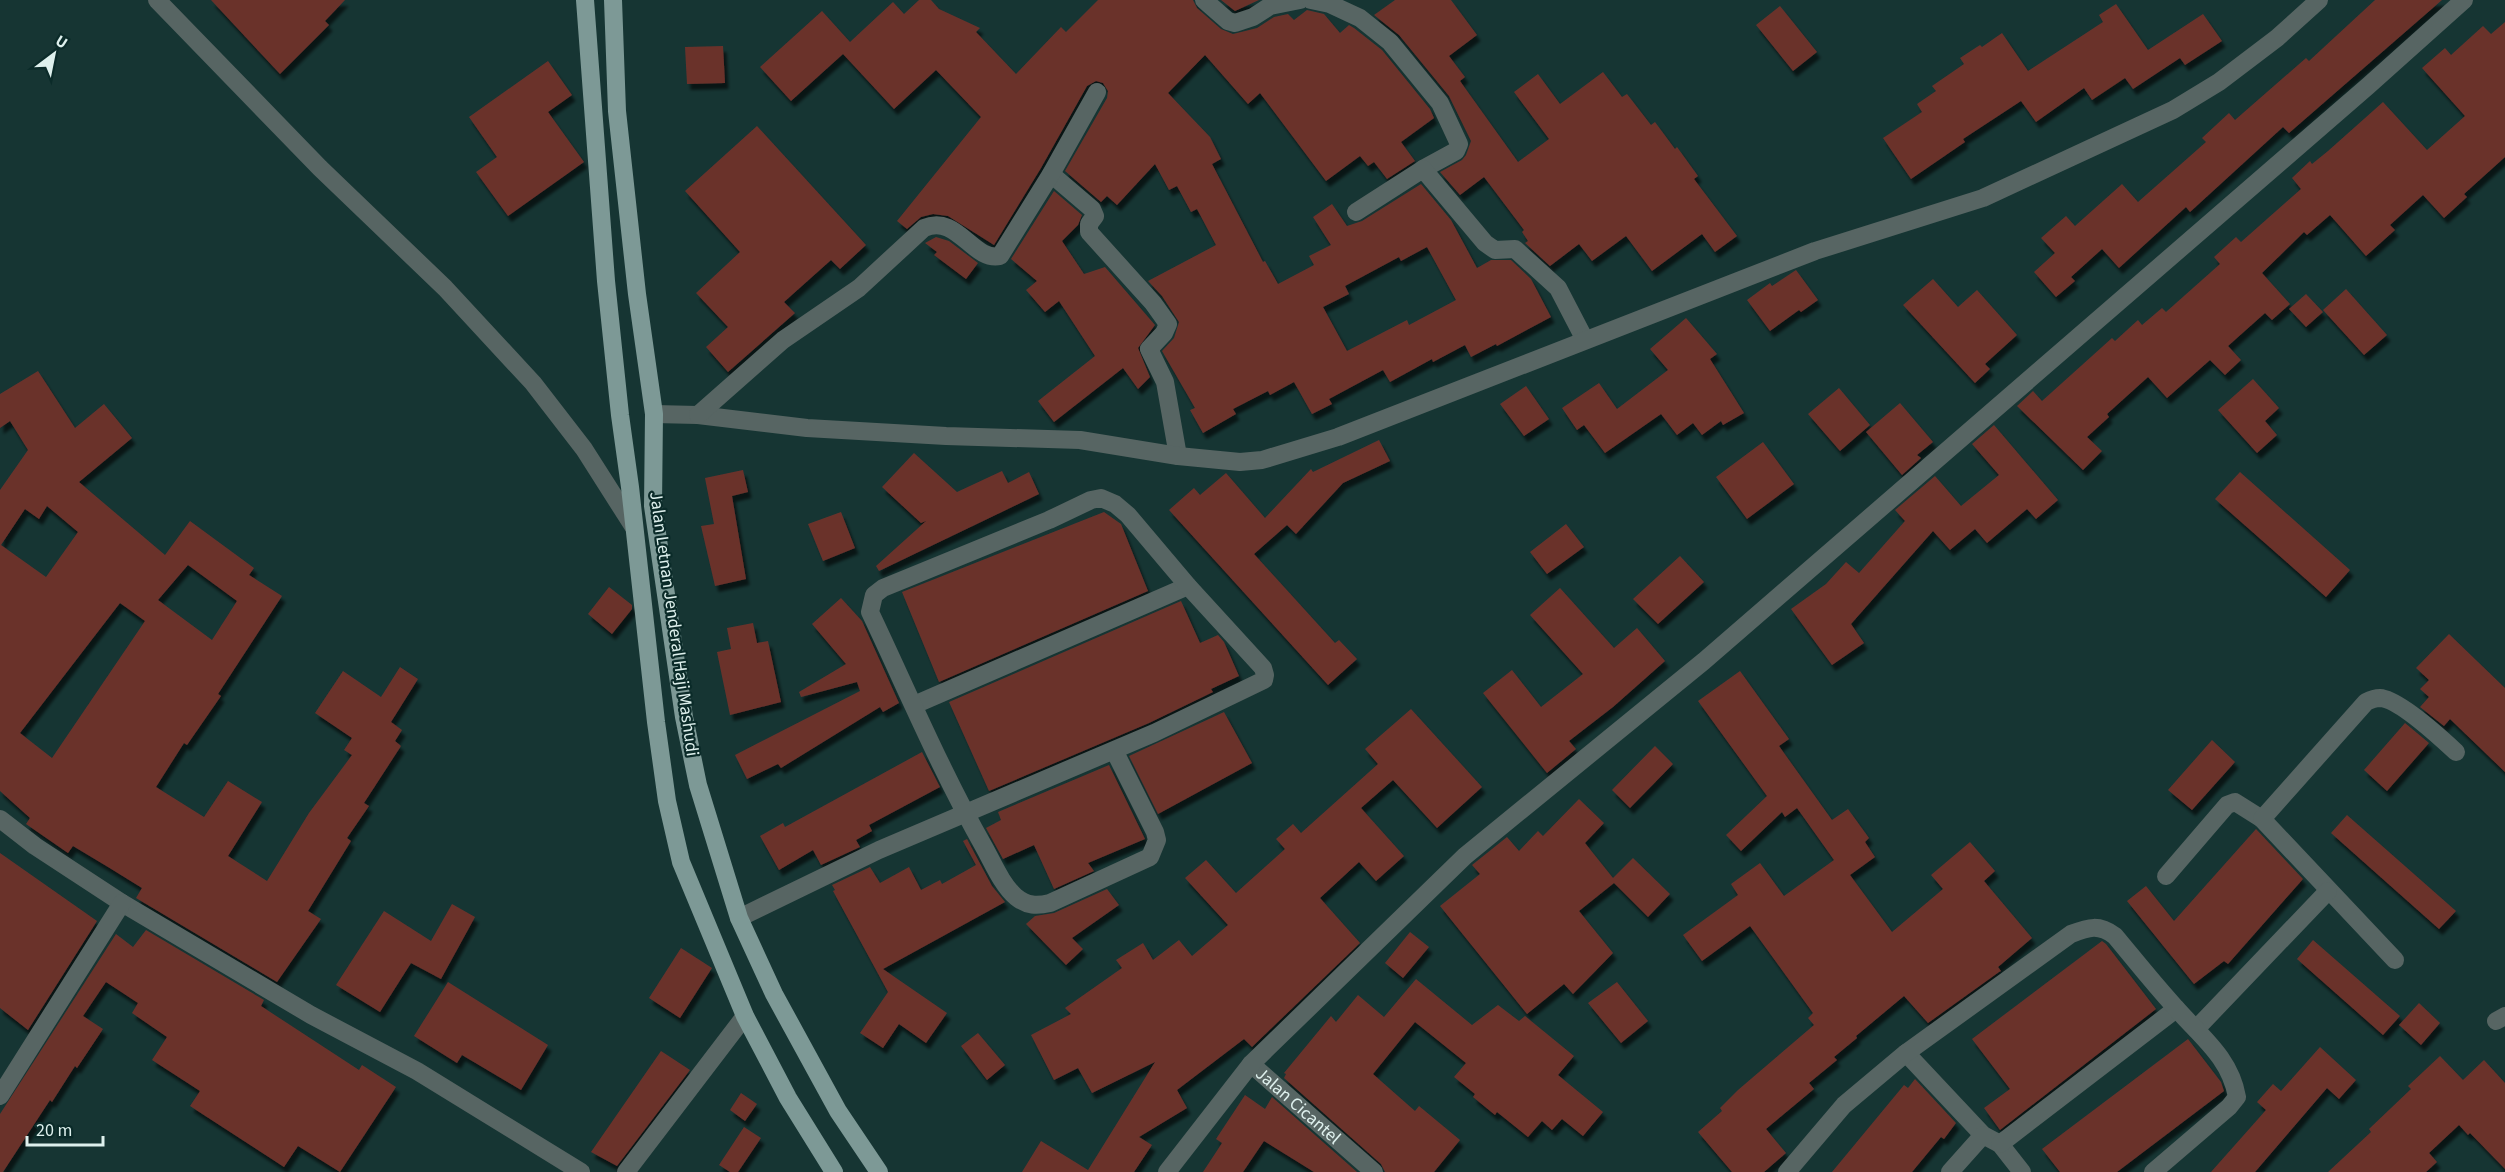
<svg xmlns="http://www.w3.org/2000/svg" width="2505" height="1172" font-family="'Source Sans 3',sans-serif">
	<style>
		.building { fill: #6a322c; fill-rule: evenodd; filter: url(#shadow) }
		.lines { fill: none; stroke-linecap: round; stroke-linejoin: round }
		.street { stroke: #576563; stroke-width: 18 }
		.primary { stroke: #7d9996; stroke-width: 18 }
		.labels { text-anchor: middle; dominant-baseline: central; stroke-width: 4.5; stroke-linejoin: round; paint-order: stroke }
		.street-label { font-size: 18px; fill: #def0ed; stroke: #0b2b29 }
	</style>
	<defs>
		<filter id="shadow"><feDropShadow dx="3.5" dy="6" stdDeviation="1.5" flood-color="#0009"/></filter>
	</defs>
	<rect width="100%" height="100%" fill="#163533"/>
	<path class="building" d="M211 0H345L325 21 329 25 280 74Z
		M919 0H931L939 9 980 28 976 32 1016 74 1061 27 1066 32 1098 0H1193L1197 8 1221 29 1233 34 1257 28 1274 17 1288 14 1294 20 1307 10 1324 14 1340 33 1349 25 1354 28 1382 50 1430 109 1434 118 1401 142 1415 161 1387 179 1374 162 1368 166 1360 156 1326 181 1260 93 1248 104 1205 55 1168 93 1210 137 1221 159 1212 164 1263 262 1265 261 1278 284 1314 265 1309 256 1331 245 1313 217 1332 204 1347 226 1362 221 1421 184 1451 220 1477 268 1491 260H1511L1531 279 1551 317 1497 346 1496 344 1471 357 1465 345 1433 362 1432 359 1390 382 1383 370 1329 399 1332 404 1312 414 1294 382 1270 395 1268 391 1233 409 1236 414 1203 433 1190 410 1195 408 1162 351 1174 338 1179 322 1162 296 1148 281 1216 245 1197 209 1191 212 1177 186 1169 190 1155 164 1117 205 1107 196 1101 202 1065 171 1107 98 1108 91 1103 83 1096 81 1087 86 1041 168 994 245 948 216 933 214 921 217 907 229 897 221 981 117 936 70 894 109 843 54 791 101 760 67 822 11 850 42 893 2 904 14ZM1427 247 1456 300 1409 325 1407 320 1347 351 1323 307 1349 294 1345 286 1399 257 1401 261Z
		M1221 0H1259L1235 11Z
		M1395 0H1451L1477 35 1449 56 1465 77 1460 81 1518 162 1549 139 1514 92 1538 74 1560 104 1603 72 1622 97 1627 94 1651 125 1655 122 1675 149 1677 147 1698 176 1694 179 1737 236 1715 252 1702 234 1652 271 1626 236 1592 261 1579 244 1550 266 1525 243 1528 241 1522 232 1524 230 1484 177 1460 195 1440 172 1462 160 1466 155 1471 141 1449 96 1399 35 1374 15Z
		M2375 0H2442L2289 133 2283 127 2190 212 2186 207 2119 268 2102 249 2071 277 2075 281 2056 297 2034 272 2055 253 2041 238 2066 216 2075 226 2122 184 2138 202 2206 142 2202 138 2229 113 2235 120 2306 58 2309 61Z
		M2116 4 2148 50 2203 14 2222 41 2185 65 2180 58 2133 89 2125 78 2092 100 2084 88 2036 122 2021 101 1963 139 1965 142 1911 179 1883 138 1922 112 1917 104 1936 91 1932 86 1964 64 1960 58 1980 45 1982 47 2002 33 2028 71 2103 22 2099 15Z
		M1780 6 1817 52 1793 71 1756 25Z
		M2505 22V157L2464 194 2467 197 2444 218 2423 195 2390 225 2395 230 2366 256 2330 215 2307 235 2304 232 2262 273 2290 304 2272 320 2265 313 2228 346 2241 360 2225 375 2210 360 2167 398 2148 377 2107 414 2109 417 2087 437 2102 451 2083 470 2017 406 2033 391 2042 401 2112 338 2115 341 2138 320 2142 325 2162 308 2166 312 2220 264 2214 257 2236 237 2241 242 2301 189 2292 178 2310 161 2312 164 2328 151 2383 102 2427 150 2465 116 2422 68 2445 48 2451 55 2483 26 2491 34Z
		M723 46 725 83 687 84 685 47Z
		M548 61 572 95 548 112 584 162 508 216 476 172 497 157 469 117Z
		M757 126 866 245 840 269 831 260 784 302 795 313 728 372 706 347 728 327 696 293 740 252 685 191Z
		M1054 191 1082 215 1078 225 1062 241 1084 274 1105 267 1155 325 1138 348 1150 377 1138 389 1123 368 1054 422 1038 401 1095 356 1059 301 1045 312 1026 290 1037 281 1011 259Z
		M936 237 949 241 978 263 966 279 934 255 937 252 925 243Z
		M1796 270 1818 300 1801 312 1799 310 1770 331 1747 300 1770 283 1772 286Z
		M1933 279 1958 307 1977 290 2017 335 1985 364 1990 369 1975 383 1903 305Z
		M2346 289 2387 335 2364 355 2323 310Z
		M2306 294 2323 312 2306 327 2289 309Z
		M1686 318 1717 354 1710 359 1744 413 1723 425 1721 421 1702 435 1693 423 1677 435 1661 414 1605 453 1584 425 1577 430 1562 408 1599 383 1617 409 1668 370 1650 349Z
		M38 371 75 428 104 404 132 438 79 482 165 555 190 521 254 568 249 575 282 596 218 694 221 696 187 745 184 743 156 787 204 817 228 781 262 802 228 856 267 881 309 813 352 755 344 750 352 738 315 713 343 671 381 697 400 667 418 679 391 722 402 730 395 741 401 746 364 803 369 806 347 838 351 841 308 911 321 919 277 982 136 898 142 888 108 867 73 846 68 853 26 824 30 818 0 791V490L28 450 10 421 0 428V394ZM47 506 78 532 46 577 1 545 25 509 39 519ZM188 565 237 601 212 640 158 600ZM120 603 145 621 52 758 20 733Z
		M2253 379 2279 408 2265 421 2277 435 2257 453 2218 410Z
		M1526 386 1549 419 1524 436 1500 404Z
		M1839 388 1870 425 1840 451 1808 414Z
		M1900 403 1933 442 1917 455 1921 458 1902 475 1866 432Z
		M1994 425 2058 500 2036 519 2027 509 1987 543 1975 529 1950 550 1933 531 1851 624 1864 643 1832 665 1791 609 1826 584 1846 562 1859 573 1905 521 1895 510 1935 476 1961 506 1999 475 1972 444Z
		M1379 440 1390 461 1343 483 1296 534 1287 525 1254 554 1335 643 1339 640 1357 659 1328 685 1169 510 1194 488 1200 495 1226 473 1265 518 1311 469 1313 472Z
		M1763 442 1794 484 1747 519 1716 477Z
		M914 453 957 492 1002 471 1008 483 1029 472 1039 494 879 571 876 566 926 521 921 523 882 487Z
		M743 470 748 492 732 496 746 579 715 586 701 526 714 524 705 478Z
		M2240 472 2350 570 2326 597 2215 499Z
		M841 512 855 548 823 561 808 524Z
		M1104 512 1121 524 1148 591 939 682 902 592Z
		M1566 524 1584 547 1547 574 1530 552Z
		M1680 556 1704 582 1658 624 1633 599Z
		M609 587 632 605V609L612 634 588 614Z
		M1560 588 1614 648 1637 628 1665 661 1613 707 1569 741 1576 749 1547 773 1483 693 1512 670 1541 707 1583 674 1530 615Z
		M841 598 862 621 899 703 883 712 880 707 781 768 778 764 747 779 735 755 860 691 857 682 801 697 799 692 846 664 812 624Z
		M1181 601 1200 643 1218 635 1224 642 1239 676 1211 689 1213 692 1149 723 989 791 949 702Z
		M753 623 757 643 768 641 781 702 730 715 717 652 731 649 727 628Z
		M2449 634 2505 688V772L2450 719 2444 726 2420 707 2429 697 2420 689 2429 680 2416 668Z
		M1740 671 1789 739 1779 746 1832 820 1848 809 1869 838 1865 842 1875 857 1850 875 1892 932 1943 889 1931 875 1970 842 1995 871 1984 881 2032 938 1998 967 2001 971 1999 972 1928 1023 1904 996 1856 1036 1857 1038 1834 1057 1837 1060 1809 1083 1814 1089 1766 1129 1786 1153 1764 1172H1732L1698 1132 1722 1111 1720 1108 1738 1090 1814 1025 1808 1018 1813 1013 1750 926 1702 961 1683 935 1738 895 1731 884 1760 863 1784 896 1834 860 1797 808 1785 817 1782 812 1741 851 1726 835 1767 796 1698 701Z
		M1411 709 1482 787 1437 828 1393 780 1361 808 1404 856 1376 881 1359 862 1320 898 1360 943 1252 1047 1244 1039 1177 1090 1187 1108 1139 1137 1152 1145 1134 1172H1022L1041 1141 1088 1170 1155 1062 1092 1093 1078 1068 1054 1080 1031 1035 1071 1014 1065 1008 1122 968 1116 960 1143 943 1153 960 1179 940 1192 956 1228 925 1185 878 1206 860 1236 893 1285 849 1276 839 1293 824 1301 833 1378 764 1365 749Z
		M1224 712 1252 763 1158 814 1129 756Z
		M2405 723 2429 743 2387 791 2364 770Z
		M2212 740 2235 762 2192 810 2168 790Z
		M1655 746 1673 764 1630 808 1612 790Z
		M922 752 940 787 869 825 872 831 856 840 860 847 821 865 813 850 779 870 760 836 783 823 785 827Z
		M1109 765 1145 839 1088 863 1094 871 1054 889 1034 845 1003 859 986 828 1001 820 998 812Z
		M1579 799 1604 823 1585 843 1613 878 1633 858 1670 894 1648 917 1614 883 1579 911 1613 953 1573 994 1564 984 1527 1014 1440 906 1480 874 1472 865 1507 837 1519 851 1538 831 1543 836Z
		M2347 815 2456 911 2439 929 2331 833Z
		M2256 829 2303 879 2228 964 2224 961 2194 984 2127 901 2146 886 2174 921Z
		M967 839 992 886 1005 902 883 969 947 1013 926 1043 899 1024 883 1048 860 1033 888 992 833 891 835 890 832 885 870 867 880 883 909 867 921 890 940 880 942 884 976 865 963 841Z
		M0 853 97 921 28 1030 0 1008Z
		M1107 889 1119 905 1072 938 1083 949 1066 965 1026 924 1035 916 1054 913Z
		M452 904 475 917 441 979 411 963 380 1012 336 985 384 911 431 941Z
		M146 930 264 1000 261 1006 359 1070 362 1065 396 1087 340 1172 298 1146 284 1167 190 1106 200 1091 152 1060 167 1037 132 1013 138 1003 106 982 83 1016 103 1029 77 1068 75 1066 52 1102 50 1100 3 1172H0V1114L116 934 133 947Z
		M1410 932 1429 947 1403 978 1385 963Z
		M2313 940 2400 1016 2383 1035 2297 959Z
		M2102 941 2106 944 2156 1009 2000 1130 1984 1108 2010 1089 1972 1039Z
		M681 948 712 968 680 1018 649 998Z
		M1416 979 1472 1025 1498 1005 1519 1021 1525 1016 1574 1056 1558 1075 1603 1112 1583 1136 1562 1119 1552 1130 1542 1121 1528 1137 1497 1112 1495 1115 1473 1097 1475 1094 1454 1077 1466 1063 1415 1022 1373 1074 1415 1111 1419 1106 1460 1140 1434 1172H1385L1381 1164 1284 1078 1286 1074 1284 1073 1331 1016 1336 1022 1358 995 1384 1017Z
		M448 982 548 1045 521 1090 462 1055 457 1063 414 1036Z
		M1617 982 1648 1021 1621 1043 1588 1003Z
		M2419 1003 2440 1023 2421 1045 2399 1025Z
		M978 1033 1005 1065 987 1080 961 1046Z
		M2188 1039 2221 1082 2224 1091 2117 1172H2060L2042 1149Z
		M2320 1047 2356 1080 2339 1099 2327 1088 2255 1172H2211L2266 1110 2257 1102 2273 1084 2281 1091Z
		M661 1051 690 1070 617 1166 591 1152Z
		M2440 1056 2463 1080 2484 1060 2505 1083V1169L2470 1133 2468 1135 2459 1125 2429 1153 2437 1162 2426 1172H2328L2371 1132 2369 1129 2411 1089 2408 1086Z
		M1915 1079 1956 1123 1944 1139 1941 1137 1912 1172H1832L1904 1085 1908 1088Z
		M741 1093 757 1104 745 1121 730 1110Z
		M1245 1095 1265 1109 1272 1097 1357 1172H1314L1264 1141 1243 1172H1203L1222 1143 1216 1139Z
		M744 1127 761 1138 738 1172H730L719 1165Z"/>
	<g class="lines">
		<g class="street">
			<path d="M157 0 320 168 445 288 533 383 584 449 633 526"/>
			<path d="M1204 0 1228 21 1235 23 1253 17 1270 6 1300 0"/>
			<path d="M1311 0 1330 4 1360 18 1390 42 1440 103 1459 144 1456 151 1423 169"/>
			<path d="M1051 174 1092 209 1095 216 1089 224V232L1153 303 1168 324 1164 333 1149 349 1165 382 1178 456"/>
			<path d="M1356 212 1423 169 1485 243 1495 250 1515 249 1558 288 1585 340"/>
			<path d="M654 414 698 415 807 428 946 436 1080 440 1178 456 1240 462 1262 460 1338 437 1815 251 1983 198 2173 110 2219 82 2277 38 2319 0"/>
			<path d="M698 415 783 340 859 288 924 228C957 213 973 262 1000 256L1051 174 1097 92"/>
			<path d="M914 705 1188 586"/>
			<path d="M0 819 35 846 122 903 311 1015 417 1071 581 1172"/>
			<path d="M2166 876 2227 805 2235 802 2262 819"/>
			<path d="M739 918 879 850 1154 733 1264 680 1265 675 1263 668 1188 586 1128 515 1115 504 1101 498 1091 500 1049 520 883 588 874 595 870 612C907 690 941 771 984 847 993 863 1002 885 1016 897 1027 906 1037 906 1050 903L1150 857 1157 840 1155 832 1114 750"/>
			<path d="M2395 960 2262 819 2366 702C2370 700 2376 698 2380 698 2399 699 2441 738 2456 752"/>
			<path d="M2496 1021 2505 1016"/>
			<path d="M2196 1029 2328 891"/>
			<path d="M1906 1053 1983 1135 2000 1144 2022 1172"/>
			<path id="s1" d="M1251 1064 1374 1172"/>
			<path d="M0 1096 122 903"/>
			<path d="M2000 1144 2176 1009"/>
			<path d="M626 1172 745 1016"/>
			<path d="M1167 1172 1251 1064 1465 856 1704 661 2368 86 2464 0"/>
			<path d="M1787 1172 1844 1105 1906 1053 2071 934C2089 927 2099 924 2115 936 2135 960 2154 984 2175 1007 2200 1036 2230 1057 2237 1097L2229 1107 2153 1172"/>
			<path d="M1950 1172 1983 1135"/>
		</g>
		<path class="primary" d="M585 0 606 281 620 415 630 487 656 722 667 801 681 862 745 1016 788 1098 834 1172
			M613 0 617 111 637 294 654 414 653 506 684 717 698 785 739 918 774 994 838 1111 879 1172"/>
	</g>
	<g class="labels">
		<g class="street-label">
			<text transform="translate(674 624) rotate(82)">Jalan Letnan Jenderal Haji Mashudi</text>
			<text stroke="none"><textPath href="#s1" startOffset="63">Jalan Cicantel</textPath></text>
		</g>
	</g>
	<g transform="translate(54 54) rotate(32)" stroke="#0b2b29" stroke-width="4.5" paint-order="stroke">
	<path d="M0-4.5L10 22L0 15L-10 22Z" fill="#def0ed"/>
	<text y="-9" font-size="16" font-weight="bold" text-anchor="middle" fill="#def0ed">U</text>
	</g>
	<path d="M27 1136v9h76v-9" fill="none" stroke="#def0ed" stroke-width="3"/>
	<text x="36" y="1136" font-size="18" fill="#def0ed" stroke="#0b2b29" stroke-width="4.5" paint-order="stroke">20 m</text>
</svg>
